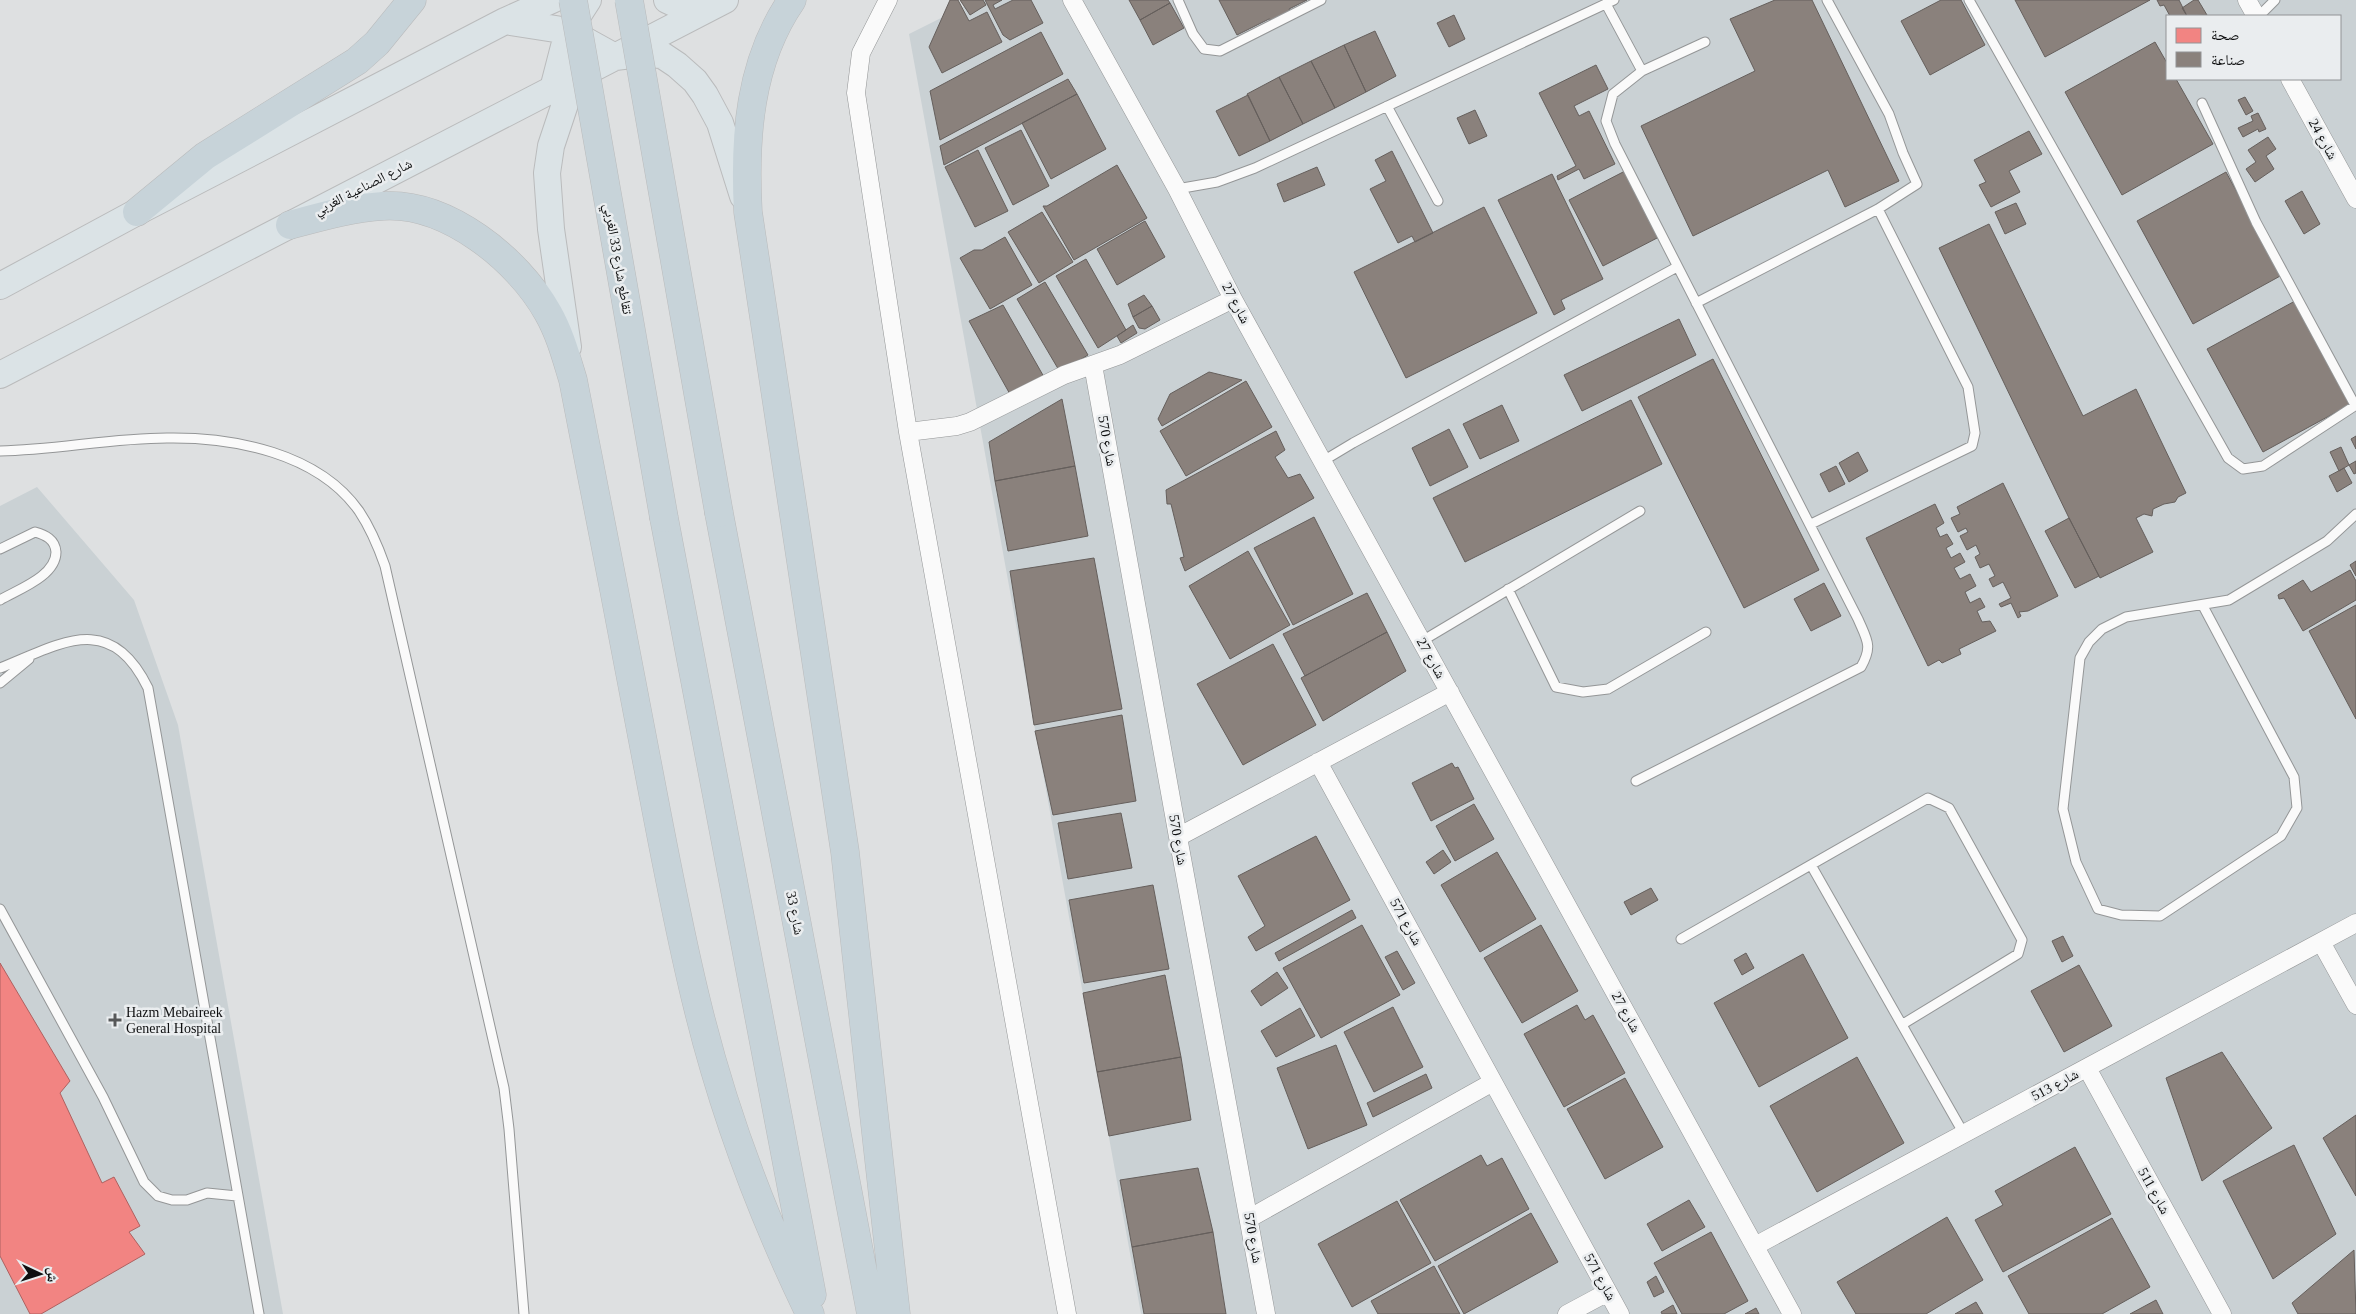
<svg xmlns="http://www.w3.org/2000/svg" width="2356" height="1314" font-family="'Times New Roman','Noto Naskh Arabic',serif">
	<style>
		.built { fill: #cad1d4; fill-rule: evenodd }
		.health { fill: #f28482; stroke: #ae6160 }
		.industry { fill: #8a817c; stroke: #655f5c }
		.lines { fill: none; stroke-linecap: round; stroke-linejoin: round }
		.lane-casing { stroke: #949697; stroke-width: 11 }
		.street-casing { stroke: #949697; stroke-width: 19 }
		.primary-casing { stroke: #babbbc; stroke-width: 28 }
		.highway-casing { stroke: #babbbc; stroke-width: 29 }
		.lane { stroke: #fafafa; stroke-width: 9 }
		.street { stroke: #fafafa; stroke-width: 18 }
		.primary { stroke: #dbe3e6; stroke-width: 26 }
		.highway { stroke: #c7d3d9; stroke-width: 28 }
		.highway-bridge-casing { stroke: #babbbc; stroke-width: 29; stroke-linecap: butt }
		.highway-bridge { stroke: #c7d3d9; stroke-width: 28 }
		.poi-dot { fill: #575859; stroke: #eaedef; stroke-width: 2 }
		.labels { text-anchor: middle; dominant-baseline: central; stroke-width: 5; stroke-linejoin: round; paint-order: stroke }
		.street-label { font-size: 14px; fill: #0e0f10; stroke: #eaedef }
		.poi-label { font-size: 14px; fill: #0e0f10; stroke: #eaedef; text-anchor: start }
	</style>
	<rect width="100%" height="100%" fill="#dee0e1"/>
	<path class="built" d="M977 0H2356V1314H1141L909 34ZM2167 16H2340V79H2167Z
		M37 487 134 600 178 725 283 1314H0V506Z"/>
	<path class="health" d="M0 963 70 1081 60 1093 102 1183 114 1177 140 1226 129 1232 145 1254 41 1314H30L0 1256Z"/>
	<path class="industry" d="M950 0H958L969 21 987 12 1002 42 942 73 929 47Z
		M960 0H983L986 5 970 15Z
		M985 0H1002L993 5 995 9 1013 0H1031L1043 23 1010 40 1003 35Z
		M1129 0H1168L1170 3 1140 20Z
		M1219 0H1307L1289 9 1291 13 1275 21 1269 19 1237 35Z
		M1775 0H1812L1899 181 1845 207 1828 170 1693 236 1641 126 1755 71 1730 19Z
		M1941 0H1961L1985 45 1930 75 1901 21Z
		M2015 0H2150L2045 57Z
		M2157 0H2179L2187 16H2170L2164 5 2160 6Z
		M2194 0H2198L2207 15 2187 16 2182 8Z
		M1170 3 1184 28 1153 45 1140 20Z
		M1454 15 1465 39 1449 47 1437 23Z
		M1375 31 1396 76 1366 92 1344 45Z
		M1041 32 1063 74 940 140 930 91Z
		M2155 42 2167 63V79H2176L2213 144 2122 195 2065 92Z
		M1344 45 1366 92 1335 108 1311 61Z
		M1311 61 1335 108 1303 124 1279 77Z
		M1596 65 1608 89 1574 106 1579 116 1589 111 1615 164 1584 179 1579 169 1558 180 1557 176 1576 166 1539 93Z
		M1279 77 1303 124 1270 141 1247 94Z
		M1068 79 1077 94 944 165 940 146Z
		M1077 94 1106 149 1051 179 1022 123Z
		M1248 95 1270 141 1239 156 1216 111Z
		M2245 97 2253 111 2246 115 2238 100Z
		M1475 110 1487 136 1469 144 1457 118Z
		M2258 113 2266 129 2259 132 2258 129 2243 137 2238 128 2253 121 2251 116Z
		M1021 130 1049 186 1013 205 985 148Z
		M2029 131 2042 154 2009 171 2020 192 1991 207 1979 185 1986 182 1974 160Z
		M2268 137 2276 149 2266 156 2274 169 2255 182 2246 169 2256 162 2248 150Z
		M978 150 1008 211 975 227 945 167Z
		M1392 151 1433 233 1415 242 1412 236 1398 243 1370 189 1386 181 1375 160Z
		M1117 165 1147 218 1074 260 1043 206H1047Z
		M1317 167 1325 185 1284 202 1277 184Z
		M1625 171 1659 237 1603 266 1569 200Z
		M2226 172 2282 275 2193 324 2137 221Z
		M1552 174 1603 279 1561 300 1565 309 1554 315 1498 200Z
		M2302 191 2320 224 2304 234 2285 201Z
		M2016 203 2026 224 2005 234 1995 212Z
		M1484 207 1537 313 1406 378 1354 272Z
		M1042 212 1073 262 1039 283 1008 232Z
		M1145 221 1165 257 1117 285 1097 249Z
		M1989 224 2083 416 2136 389 2186 493 2178 497 2175 502 2164 504 2153 509 2152 516 2144 514 2136 518 2153 552 2100 578 2069 518 1939 248Z
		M1005 237 1032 285 990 309 960 258 974 250H982Z
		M1086 259 1126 330 1098 348 1056 276Z
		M1045 282 1088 355 1060 372 1017 299Z
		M1144 295 1152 306 1133 317 1128 304Z
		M2295 301 2353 403 2263 452 2207 349Z
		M1003 305 1044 377 1011 396 969 321Z
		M1152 306 1160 320 1145 329 1139 328 1133 317Z
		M1679 319 1696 355 1582 411 1564 375Z
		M1133 325 1137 333 1121 343 1117 336Z
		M1713 359 1819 570 1744 608 1638 397Z
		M1209 372 1242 380 1162 426 1158 419 1170 394Z
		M1246 381 1272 427 1186 476 1160 431Z
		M1062 399 1075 466 995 481 989 442Z
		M1631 400 1662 464 1465 562 1433 498Z
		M1502 405 1519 441 1480 459 1463 424Z
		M1449 429 1468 467 1430 486 1412 448Z
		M1276 431 1285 450 1275 457 1288 478 1300 474 1314 498 1185 571 1180 558 1184 557 1171 504H1167L1166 490Z
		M2356 436V449L2351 439Z
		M2341 447 2349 465 2339 471 2330 452Z
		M1858 452 1868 471 1849 482 1839 463Z
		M2356 461V473L2354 474 2349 465Z
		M1075 466 1088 536 1008 551 995 481Z
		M1836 466 1845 484 1829 492 1820 474Z
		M2344 468 2352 483 2337 492 2329 476Z
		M2003 483 2058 596 2028 611 2019 612 2021 616 2018 618 2011 603 2001 607 1999 604 2011 598 2003 582 1993 587 1989 579 1995 576 1989 564 1980 568 1975 557 1980 554 1976 545 1967 550 1960 536 1968 532 1966 528 1958 532 1951 518 1960 514 1957 507Z
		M1935 504 1944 523 1936 528 1940 537 1947 534 1953 544 1946 548 1951 558 1960 553 1965 562 1954 568 1960 579 1970 574 1976 586 1965 592 1970 603 1980 598 1985 607 1977 611 1982 622 1990 621 1996 631 1959 649 1961 654 1942 663 1939 660 1928 666 1866 538Z
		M1314 517 1353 594 1293 625 1254 548Z
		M2069 518 2099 576 2075 588 2045 531Z
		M1248 551 1290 625 1230 659 1189 586Z
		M1094 558 1122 709 1034 725 1010 571Z
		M2356 561V576L2350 565Z
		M2350 570 2356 581V600L2303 631 2284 598 2279 599 2278 595 2303 580 2311 592Z
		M1824 583 1841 616 1811 631 1794 599Z
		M1367 593 1387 632 1305 676 1283 634Z
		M2356 605V719L2309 631Z
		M1387 632 1406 671 1323 721 1301 678Z
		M1273 644 1316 725 1243 765 1197 684Z
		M1122 715 1136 801 1053 815 1035 731Z
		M1452 763 1455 768 1458 767 1474 799 1431 821 1412 783Z
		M1474 804 1494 839 1455 861 1436 826Z
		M1121 813 1132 868 1068 879 1058 823Z
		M1316 836 1350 900 1256 951 1248 937 1265 926 1238 876Z
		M1443 850 1451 862 1434 874 1426 862Z
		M1497 852 1536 919 1480 952 1441 885Z
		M1153 885 1169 969 1084 983 1069 900Z
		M1651 888 1658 900 1631 915 1624 902Z
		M1352 910 1356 918 1279 961 1275 953Z
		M1362 925 1400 995 1321 1038 1283 968Z
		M1541 925 1578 991 1522 1023 1484 958Z
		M2063 936 2073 956 2062 962 2052 941Z
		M1397 951 1415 983 1403 990 1385 957Z
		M1746 953 1754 968 1742 975 1734 960Z
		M1803 954 1848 1038 1759 1087 1714 1003Z
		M2079 965 2112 1026 2064 1052 2031 991Z
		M1277 972 1288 988 1261 1006 1251 991Z
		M1165 975 1181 1057 1097 1072 1083 993Z
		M1577 1005 1585 1020 1593 1015 1625 1073 1564 1107 1524 1034Z
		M1393 1007 1423 1067 1374 1092 1344 1032Z
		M1300 1008 1315 1036 1276 1057 1261 1031Z
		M1336 1045 1367 1125 1308 1149 1277 1068Z
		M2222 1052 2272 1128 2202 1181 2166 1078Z
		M1181 1057 1191 1120 1109 1136 1097 1072Z
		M1857 1057 1904 1143 1817 1192 1770 1106Z
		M1426 1074 1432 1088 1373 1117 1367 1103Z
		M1625 1078 1663 1147 1605 1179 1567 1109Z
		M2356 1115V1196L2323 1138Z
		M2294 1145 2336 1234 2273 1279 2223 1181Z
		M2075 1147 2111 1214 2003 1272 1975 1220 2003 1205 1995 1191Z
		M1481 1155 1487 1166 1502 1158 1529 1209 1435 1261 1400 1200Z
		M1198 1168 1213 1232 1132 1247 1120 1180Z
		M1689 1200 1705 1227 1662 1251 1647 1224Z
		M1397 1201 1431 1263 1352 1307 1318 1244Z
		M1531 1213 1558 1262 1464 1314 1438 1266Z
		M1947 1217 1983 1280 1926 1314H1856L1837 1282Z
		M2112 1218 2150 1287 2102 1314H2029L2008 1276Z
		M1213 1232 1226 1314H1144L1132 1247Z
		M1711 1232 1748 1301 1724 1314H1682L1654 1263Z
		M2354 1250 2356 1314H2298L2292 1303Z
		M1434 1266 1460 1314H1378L1371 1301Z
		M1656 1276 1664 1292 1654 1297 1647 1282Z
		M2156 1300 2163 1314H2130Z
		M1976 1302 1983 1314H1955Z
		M1673 1305 1677 1314H1662L1661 1312Z
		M1756 1308 1759 1314H1745Z"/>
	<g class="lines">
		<defs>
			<path id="lane" d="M1178 0 1193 34 1204 49 1220 51 1321 0
				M1969 0 2228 458 2243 469 2263 466 2356 405
				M1606 4 1642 71
				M2259 16 2275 0
				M2202 103 2256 222 2355 405
				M1387 106 1438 201
				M1177 189 1217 182 1255 168 1614 0
				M1696 303 1878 209 1917 184 1903 153 1889 114 1827 0
				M0 451C56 450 111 438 167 438 234 437 318 453 359 511 371 529 378 546 385 566L504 1088 509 1129 524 1314
				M1323 461 1353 443 1677 267
				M1811 524 1972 446 1975 433 1968 387 1878 209
				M0 549 35 532C45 535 55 539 56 552 56 576 19 589 0 600
				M1508 589 1556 687 1583 692 1608 689 1706 632
				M2203 606 2294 777 2297 808 2281 836 2160 916 2121 915 2098 909 2076 862 2063 809 2080 658 2089 642 2102 629 2126 617 2229 600 2327 541 2356 514
				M1422 641 1640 511
				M0 668C60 644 110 610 148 688L259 1314
				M0 683 29 659
				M1636 781 1861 667C1873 646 1867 640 1858 619L1615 144 1606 121 1613 94 1642 71 1705 42
				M1811 865 1964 1134
				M0 909 103 1097 144 1182 158 1196 172 1200H187L207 1193 237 1196
				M1681 939 1928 798 1949 808 2022 940 2018 954 1903 1024"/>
			<path id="street" d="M888 0 861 53 856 93 908 432 1067 1314
				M1072 0 1177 189 1233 299 1792 1314
				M2247 0 2256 16
				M2290 79 2356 199
				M1093 365 1178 837 1266 1314
				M908 432 957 426 970 422 1064 375 1120 355 1233 299
				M1318 762 1620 1314
				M1178 837 1450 692
				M2321 942 2356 1005
				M2087 1068 2222 1314
				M1250 1218 1493 1082
				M1755 1246 2356 923
				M1567 1314 1608 1292"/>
			<path id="primary" d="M667 0 697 14
				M505 21 568 31 615 57 640 54 662 55 677 65 695 81 705 95 720 123 743 196
				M553 89 568 31 588 0
				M0 286 137 212 505 21 552 0
				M568 347 551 229 547 173 551 146 569 92 587 76
				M0 375 725 0"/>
			<path id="highway" d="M792 0C749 62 744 138 748 212L845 852 896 1314
				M137 212 205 156 357 61 377 43 412 0
				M290 225C320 217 351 208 383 206 447 202 518 259 548 313 560 334 566 357 573 380 598 506 622 631 646 757 662 840 677 923 697 1004 723 1111 762 1215 810 1314
				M719 513 871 1314
				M664 518 812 1295"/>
		</defs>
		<use href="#lane" class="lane-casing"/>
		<use href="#street" class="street-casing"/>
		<use href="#primary" class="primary-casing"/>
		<use href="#highway" class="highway-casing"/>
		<use href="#lane" class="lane"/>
		<use href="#street" class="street"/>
		<use href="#primary" class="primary"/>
		<use href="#highway" class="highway"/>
		<defs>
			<path id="highway-bridge" d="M573 0 664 518
				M629 0 719 513"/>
		</defs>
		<use href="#highway-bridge" class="highway-bridge-casing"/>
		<use href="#highway-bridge" class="highway-bridge"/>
	</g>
	<path class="poi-dot" d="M112.5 1012.5h5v5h5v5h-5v5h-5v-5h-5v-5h5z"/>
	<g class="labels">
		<g class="street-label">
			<text transform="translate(2323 139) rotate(61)">شارع 24</text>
			<text transform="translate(363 187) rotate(-27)">شارع الصناعية الغربي</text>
			<text transform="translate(618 259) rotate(80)">تقاطع شارع 33 الغربي</text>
			<text transform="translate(1236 303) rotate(62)">شارع 27</text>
			<text transform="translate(1107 441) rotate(80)">شارع 570</text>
			<text transform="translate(1431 658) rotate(61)">شارع 27</text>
			<text transform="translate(1178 840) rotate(80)">شارع 570</text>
			<text transform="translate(795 913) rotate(79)">شارع 33</text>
			<text transform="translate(1406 922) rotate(61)">شارع 571</text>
			<text transform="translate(1626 1012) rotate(61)">شارع 27</text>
			<text transform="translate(2055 1085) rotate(-28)">شارع 513</text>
			<text transform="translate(2154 1191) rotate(61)">شارع 511</text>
			<text transform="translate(1253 1238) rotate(80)">شارع 570</text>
			<text transform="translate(1600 1277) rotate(61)">شارع 571</text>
		</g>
		<g class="poi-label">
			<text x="126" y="1012">Hazm Mebaireek<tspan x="126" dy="16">General Hospital</tspan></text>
		</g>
	</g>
	<rect x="2166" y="15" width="175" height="65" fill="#eaedef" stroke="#929496"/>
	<rect x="2176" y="28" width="25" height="15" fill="#f28482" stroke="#929496"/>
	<text x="2211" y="40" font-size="15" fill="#0e0f10">صحة</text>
	<rect x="2176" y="52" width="25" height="15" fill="#8a817c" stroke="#929496"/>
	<text x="2211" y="65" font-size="15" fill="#0e0f10">صناعة</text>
	<g transform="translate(40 1274) rotate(94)" stroke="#eaedef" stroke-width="4" paint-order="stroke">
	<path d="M0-4L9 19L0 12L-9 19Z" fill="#0e0f10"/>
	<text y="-8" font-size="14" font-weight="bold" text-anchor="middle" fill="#0e0f10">ش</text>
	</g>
</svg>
